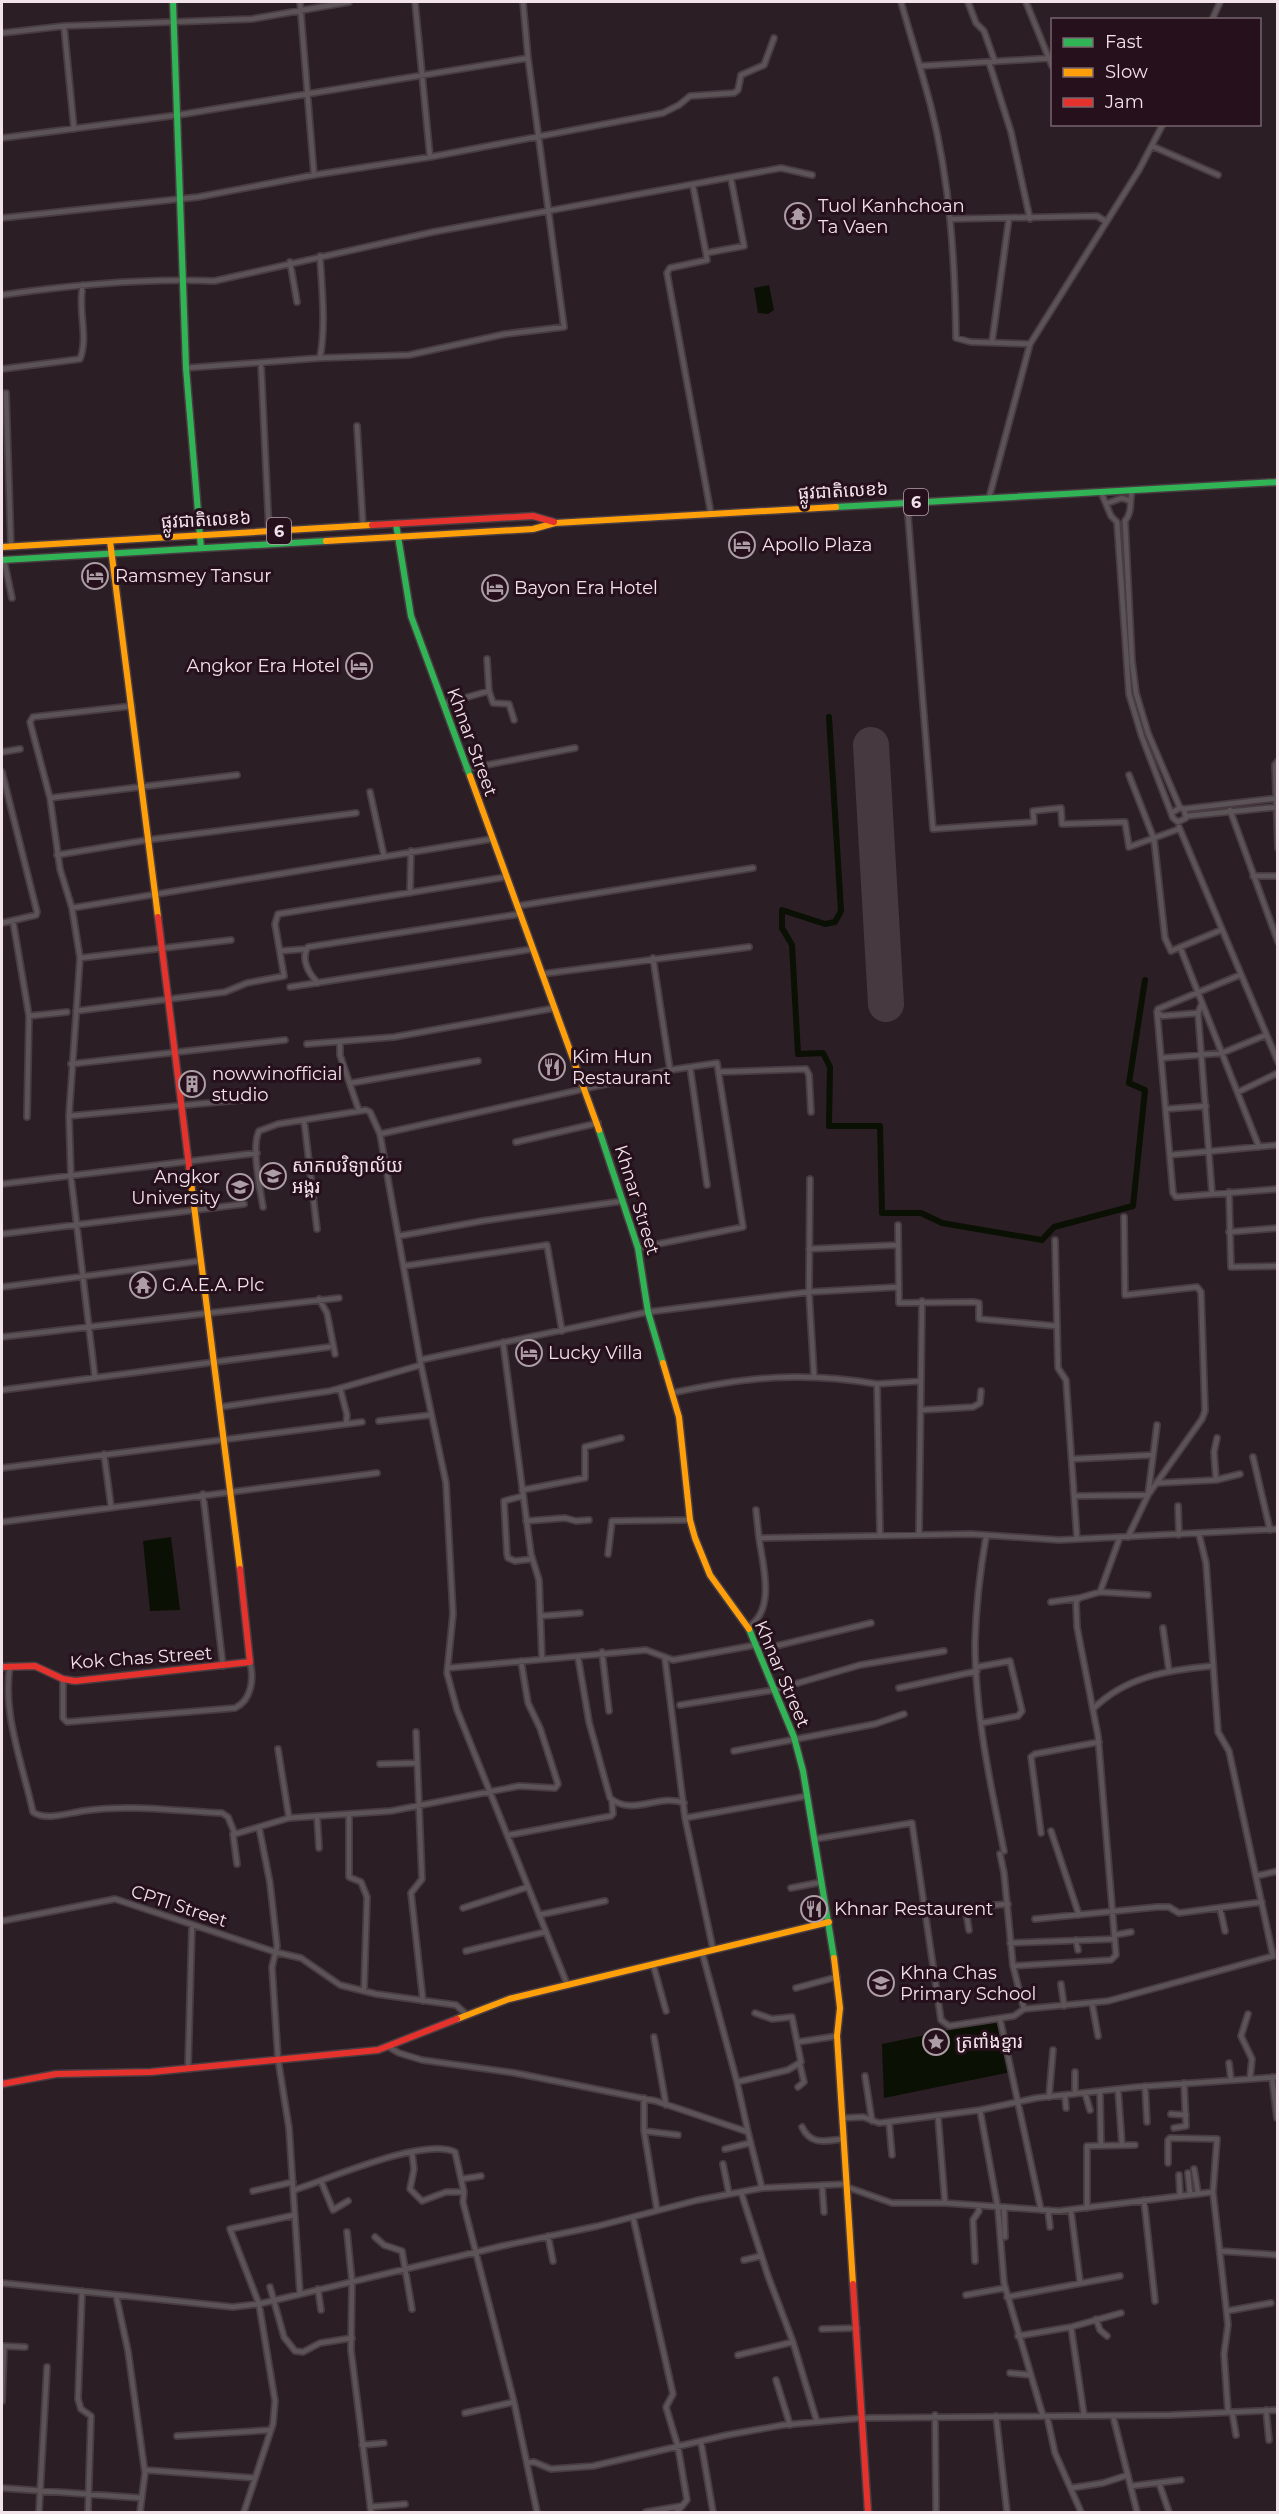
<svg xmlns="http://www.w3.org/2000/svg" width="1279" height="2514" font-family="Montserrat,'Noto Sans Khmer',sans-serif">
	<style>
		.water { fill: #0a1003 }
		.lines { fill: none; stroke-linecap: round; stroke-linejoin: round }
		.canal { stroke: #0a1003; stroke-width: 6 }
		.runway { stroke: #463a40; stroke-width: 36 }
		.street-casing { stroke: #483c42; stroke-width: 8 }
		.fast-casing { stroke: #483c42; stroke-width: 9 }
		.slow-casing { stroke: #483c42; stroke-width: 9 }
		.jam-casing { stroke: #483c42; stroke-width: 9 }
		.street { stroke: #5c5357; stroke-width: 4.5 }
		.fast { stroke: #30b455; stroke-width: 6 }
		.slow { stroke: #ff9f0a; stroke-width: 6 }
		.jam { stroke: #e5322d; stroke-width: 6 }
		.labels { text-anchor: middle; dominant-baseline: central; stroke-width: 6; stroke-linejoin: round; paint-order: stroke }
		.shield { fill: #26101b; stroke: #b5a3ab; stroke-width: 1.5 }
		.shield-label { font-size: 16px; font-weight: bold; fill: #f2e2e9 }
		.poi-label { font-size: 18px; fill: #f2e2e9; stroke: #26101b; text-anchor: start }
		.street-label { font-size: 18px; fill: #f2e2e9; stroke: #26101b }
	</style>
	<rect width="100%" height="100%" fill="#2b1f25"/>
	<path class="water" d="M769 285 774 310 768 314 758 313 754 288Z
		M171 1537 180 1610 150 1611 143 1541Z
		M999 2020 1011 2072 884 2098 882 2044Z"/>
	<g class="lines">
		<path class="canal" d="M829 717 841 911 835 922 825 924 782 910V928L792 945 798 1054 823 1053 830 1067 829 1126H880L882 1213H921L942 1223 1042 1240 1054 1227 1133 1206 1145 1090 1129 1083 1145 980"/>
		<path class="runway" d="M871 745 886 1004"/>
		<defs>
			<path id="street" d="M300 2 314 175
				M415 2 430 157
				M901 2C911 37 922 72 931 107 950 182 955 261 956 338L971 342 1030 344
				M968 2 976 23 984 31 995 62
				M1026 2 1052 66
				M1212 20 1220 2
				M64 26 74 129
				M2 33 64 26 252 19 349 2
				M989 62 1011 132 1030 219
				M920 66 1052 58
				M2 138 178 115 528 58
				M1152 146 1218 175
				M693 186 706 253
				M2 218 198 197 314 175 430 157 663 113 679 105 690 96 734 93 738 90 741 75 764 65 774 38
				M950 219 1097 216 1105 221
				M290 262 297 302
				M2 295C72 285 143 278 214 281L433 232 781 168 812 175
				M992 342 1009 218
				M320 358C326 323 322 292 320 256
				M261 364 269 532
				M186 368 320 358 409 355 505 334 564 327 528 58 523 2
				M2 369 80 359C89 336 77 309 83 285
				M6 393 11 547
				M357 426 363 526
				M1132 491C1129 502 1133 511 1125 521L1132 661 1136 693 1148 733 1180 808
				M1101 492 1111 516 1117 522 1129 694 1142 737 1173 818 1178 822 1186 818 1184 809 1180 808 1173 812
				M989 498 1030 344 1139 170 1163 124
				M907 503 933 829 1034 822 1033 811 1061 808 1062 824 1125 822 1129 847 1179 829
				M1108 503 1122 498 1130 501
				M711 514 667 273 670 268 707 260 706 253 744 246 731 179
				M4 560 12 598
				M487 659 489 691
				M443 704 489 691 493 703 509 704 514 720
				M2 752 20 749
				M1278 761 1275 765 1278 848
				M466 769 575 748
				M2 772 37 912 36 915 2 923
				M1129 775 1154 839 1165 938 1171 951 1221 930
				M370 792 384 856
				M50 798 237 775
				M1184 809 1278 798
				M1230 810 1278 942
				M1187 816 1278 807
				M1179 827 1278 1062
				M57 855 147 840 356 813
				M1253 876H1278
				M410 893 411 851
				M517 906 753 868
				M72 908 492 839
				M13 921 29 1016 27 1117
				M1180 947 1259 1147
				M280 951 306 949
				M80 958 231 940
				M653 958 670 1070
				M542 974 749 947
				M318 983C309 974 300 959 308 947L520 914
				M290 987 533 949
				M1202 1003 1198 1013 1212 1193
				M76 1011 225 992 247 983 284 976 275 924 278 914 506 877
				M1157 1012 1173 1193 1176 1197 1278 1189
				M1157 1012 1158 1009 1240 975
				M1157 1012 1162 1016 1198 1013
				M29 1016 67 1012
				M340 1043V1055L359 1111
				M307 1044 394 1037 555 1008
				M1162 1058 1222 1053 1266 1035
				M71 1064 285 1040
				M690 1067 707 1185
				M719 1072 806 1069 809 1075 811 1112
				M351 1083 478 1061
				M1238 1092 1278 1073
				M1166 1109 1206 1106
				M69 1116 261 1098
				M304 1120 317 1229
				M380 1134 670 1070 717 1063 743 1227 638 1248
				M516 1142 598 1123
				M1170 1155 1278 1145
				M810 1179 809 1292 814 1376
				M2 1184 257 1153
				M1229 1192 1231 1267 1278 1266
				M263 1207C260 1188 251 1147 259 1131L278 1124 366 1110 370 1112 380 1134 421 1365 446 1483 453 1614 447 1673 457 1710 567 1984
				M898 1225 899 1303 973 1302 979 1303V1319L1056 1326
				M1229 1232 1278 1228
				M2 1234 244 1204
				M399 1236 482 1221 623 1201
				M1055 1240 1058 1368 1066 1380 1077 1539
				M809 1249 897 1245
				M404 1266 547 1245 562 1331
				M2 1287 200 1261
				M319 1299 327 1313 335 1354
				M2 1337 339 1298
				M503 1342 531 1554 539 1580 542 1659
				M420 1360 648 1312 809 1292 898 1287
				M95 1378 71 1177 69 1116 80 958 72 908 60 869 50 798 30 722 33 717 132 706
				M877 1384 921 1381
				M340 1388 347 1415 346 1424
				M2 1390 329 1347
				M672 1393C747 1377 801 1371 877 1384L880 1534
				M220 1407 330 1391 421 1365
				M921 1410 973 1407 980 1403 981 1391
				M379 1421 431 1415
				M104 1454 111 1506
				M1253 1457 1270 1530
				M1074 1459 1152 1455
				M2 1468 362 1422
				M1216 1480 1214 1452 1217 1438
				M1158 1483 1216 1480 1240 1474
				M522 1490 585 1478V1447L621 1438
				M203 1494 223 1666
				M523 1496 504 1501 507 1554 508 1558 515 1561 532 1559
				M1075 1496 1148 1495 1202 1419 1205 1411 1201 1292 1197 1287 1125 1295 1124 1217
				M1178 1506 1179 1535
				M756 1510 759 1538
				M526 1521 565 1518 576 1521 589 1520
				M2 1522 377 1473
				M919 1534 922 1301
				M986 1537C980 1571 976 1607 975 1642 975 1712 990 1783 1004 1851
				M1128 1537 1148 1495 1157 1425
				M608 1554 612 1521 690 1520
				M1100 1592 1120 1537
				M1051 1602 1079 1598
				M541 1616 580 1613
				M748 1627C776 1610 763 1566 759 1538L971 1534 1059 1540 1278 1529
				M1163 1628 1169 1671
				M759 1650 871 1623
				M602 1652 609 1711
				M578 1657 589 1722 610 1798C633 1817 659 1793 684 1803
				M665 1659 685 1818 713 1949
				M10 1666C2 1713 23 1766 33 1812 45 1821 69 1813 83 1811 128 1804 176 1811 222 1813L228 1817 235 1834 289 1818 391 1811 519 1786 555 1788 558 1784 540 1728 528 1703 521 1661
				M977 1667 1010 1661 1022 1711 1018 1716 982 1723
				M448 1668 646 1650 673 1660 756 1645
				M63 1679V1718L67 1722 235 1708C252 1700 254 1678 250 1662
				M899 1688 977 1671
				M680 1705 774 1690 860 1665 944 1651
				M1093 1709C1125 1677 1167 1670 1212 1666
				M416 1732 422 1879 411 1893 423 2001
				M278 1749 289 1818
				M734 1751 875 1724 904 1714
				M380 1764 417 1763
				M317 1816 319 1848
				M349 1816V1877L361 1882 367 1897 364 1991
				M685 1818 807 1796
				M259 1827 270 1883 277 1946 272 1967 278 2059 289 2128 300 2294
				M1051 1831 1079 1915
				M1041 1833 1031 1757 1035 1754 1099 1742
				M233 1834 237 1864
				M509 1835 611 1816 613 1814 612 1800
				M815 1839 912 1823 941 2020 949 2026 1014 2016 1024 2009 1108 2001 1273 1956 1229 1751 1218 1732 1206 1563 1199 1534
				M1000 1854 1004 1873 1013 1966 1024 2009
				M1256 1876 1278 1871
				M791 1888 822 1882
				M463 1908 528 1887
				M1220 1908 1225 1931
				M539 1915 605 1901
				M1035 1919 1157 1907H1169L1179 1913 1262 1902
				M2 1921 115 1899 275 1952 301 1958 340 1985 376 1994 456 2005 467 2015
				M969 1930 966 1912 969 1907 1008 1904
				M1115 1935 1131 1932
				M1076 1940 1078 1950
				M1010 1943 1115 1939
				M466 1951 545 1932
				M702 1952 737 2082
				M653 1964 666 2011
				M1013 1966 1111 1960 1116 1955 1098 1736 1077 1627 1076 1602 1079 1598 1100 1592 1148 1595
				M1061 1984 1064 2006
				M796 1988 837 1977
				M1092 2003 1098 2036
				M1248 2014 1241 2036 1252 2059 1250 2078
				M1000 2019 1041 2210
				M654 2037 666 2105
				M798 2042 837 2036
				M389 2047 399 2053 422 2060 515 2073 656 2101 748 2132 762 2188
				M1229 2063 1231 2079
				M188 2069 192 1925
				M865 2076 872 2121
				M1272 2077 1277 2118
				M1145 2086 1147 2122
				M798 2087 804 2082 800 2065
				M1118 2089 1122 2145
				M1100 2091 1101 2145
				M1085 2093 1090 2110
				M1075 2094V2072
				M1065 2096 1066 2108
				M1049 2097 1053 2050
				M644 2098V2131L657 2210
				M980 2110 998 2209 1004 2283 1043 2416
				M1171 2114 1186 2115
				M938 2116 945 2203
				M843 2118 863 2117 879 2123 980 2110 1036 2098 1136 2087 1278 2077
				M889 2122 892 2155
				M802 2127C811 2146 826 2141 843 2139
				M1174 2128 1186 2126 1184 2083
				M644 2131 678 2135
				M748 2132 737 2082 788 2070 801 2062 792 2017 772 2019 755 2013
				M725 2149 750 2143
				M412 2153 414 2169 410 2189 422 2201 446 2192H464
				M1168 2163V2140L1170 2138 1217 2139 1213 2192 1228 2325 1224 2354 1228 2412
				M723 2164 729 2194
				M1194 2169 1198 2193
				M1188 2173 1190 2194
				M1179 2175 1180 2195
				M462 2179 481 2176
				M321 2181 333 2210 348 2201
				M822 2185 824 2212
				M847 2187 892 2203H945L1059 2211 1213 2192
				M294 2190C329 2179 423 2137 455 2152L464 2192 463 2202 514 2402 537 2512
				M253 2191 293 2182
				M741 2192 768 2276 793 2342 817 2422
				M1144 2200 1155 2301
				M1004 2208 1005 2237
				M1087 2208V2146L1135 2145
				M1048 2210 1050 2227
				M1071 2211 1080 2282
				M633 2217 673 2394 666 2407 678 2447 687 2500 677 2512
				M347 2232 352 2281 351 2350 371 2512
				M548 2236 553 2261
				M375 2237 384 2245 402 2251 412 2309
				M1220 2251 1278 2255
				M744 2260 761 2256
				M975 2261 973 2220 979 2211 978 2206
				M2 2283 233 2307 259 2304 502 2246 598 2226 698 2200 762 2188 847 2184
				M270 2287 284 2337 295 2351 303 2352 320 2343 352 2338
				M318 2289 321 2310
				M82 2291 78 2399 81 2409 91 2416 88 2512
				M116 2295 128 2351 145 2473 140 2512
				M966 2295 1005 2288
				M1007 2297 1120 2276
				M1227 2311 1271 2303
				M1096 2319 1100 2330 1107 2336
				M1071 2327 1084 2415
				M822 2329 857 2328
				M1018 2336 1071 2327 1121 2313
				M3 2346 25 2347
				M738 2355 793 2342
				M1010 2373 1030 2375
				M776 2380 790 2425
				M2 2401 4 2346
				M1266 2410 1269 2440
				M1232 2412 1236 2435
				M465 2413 514 2402
				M935 2415 936 2512
				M996 2416 1007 2512
				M1047 2416 1055 2453 1081 2512
				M1113 2416 1137 2512
				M177 2436 271 2430
				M701 2442 713 2512
				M362 2445 384 2443
				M527 2463 534 2462 551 2469 593 2466 727 2435 783 2425 862 2418 1171 2415 1278 2410
				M145 2470 255 2478
				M1159 2483 1169 2512
				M1131 2486 1181 2480
				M2 2488 142 2498
				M1071 2488 1103 2483 1128 2475
				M370 2507 405 2504
				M39 2512 47 2367
				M244 2512 273 2424 275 2401 259 2304 230 2229 295 2215
				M646 2512 682 2506"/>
			<path id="fast" d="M173 2 186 368 201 548
				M836 507 1278 482
				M396 524 411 616 470 776
				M2 560 326 541
				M599 1130 638 1248 648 1312 663 1363
				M749 1629 794 1737 803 1771 834 1958"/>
			<path id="slow" d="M110 541 158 917
				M326 541 533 529 555 523 836 507
				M2 547 372 525
				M470 776 599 1130
				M190 1174 240 1569
				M663 1363 679 1417 690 1520 695 1538 710 1575 749 1629
				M834 1958 840 2008 837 2036 853 2284
				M457 2019 509 1999 829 1922"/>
			<path id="jam" d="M372 525 533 516 554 522
				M158 917 190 1174
				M2 1667 35 1666 63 1679 75 1681 250 1662 240 1569
				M2 2084 56 2074 151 2072 378 2050 457 2019
				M853 2284 868 2512"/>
		</defs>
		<use href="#street" class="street-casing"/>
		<use href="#fast" class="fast-casing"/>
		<use href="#slow" class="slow-casing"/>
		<use href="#jam" class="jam-casing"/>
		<use href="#street" class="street"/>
		<use href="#fast" class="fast"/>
		<use href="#slow" class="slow"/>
		<use href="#jam" class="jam"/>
	</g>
	<defs>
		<symbol id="temple-ring" viewBox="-11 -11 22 22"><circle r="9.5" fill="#26101b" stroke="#ac9ea4" stroke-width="1.5"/><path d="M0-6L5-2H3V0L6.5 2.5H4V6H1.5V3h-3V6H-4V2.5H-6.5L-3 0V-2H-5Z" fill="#ac9ea4"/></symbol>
		<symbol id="hotel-ring" viewBox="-11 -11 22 22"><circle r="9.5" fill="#26101b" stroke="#ac9ea4" stroke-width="1.5"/><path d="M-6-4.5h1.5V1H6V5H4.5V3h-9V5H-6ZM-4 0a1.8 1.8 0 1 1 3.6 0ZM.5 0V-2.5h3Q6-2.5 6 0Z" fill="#ac9ea4"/></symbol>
		<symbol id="restaurant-ring" viewBox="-11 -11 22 22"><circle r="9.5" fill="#26101b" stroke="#ac9ea4" stroke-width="1.5"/><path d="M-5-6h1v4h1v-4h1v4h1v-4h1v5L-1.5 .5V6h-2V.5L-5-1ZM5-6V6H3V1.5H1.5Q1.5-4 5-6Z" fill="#ac9ea4"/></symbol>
		<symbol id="building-ring" viewBox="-11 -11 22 22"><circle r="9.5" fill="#26101b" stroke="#ac9ea4" stroke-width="1.5"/><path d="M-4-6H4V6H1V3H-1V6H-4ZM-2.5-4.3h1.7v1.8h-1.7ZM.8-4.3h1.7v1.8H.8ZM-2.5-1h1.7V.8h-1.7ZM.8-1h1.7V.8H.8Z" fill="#ac9ea4"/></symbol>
		<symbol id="university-ring" viewBox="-11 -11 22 22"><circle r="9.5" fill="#26101b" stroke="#ac9ea4" stroke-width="1.5"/><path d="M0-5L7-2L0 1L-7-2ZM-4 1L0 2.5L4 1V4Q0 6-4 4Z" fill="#ac9ea4"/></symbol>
		<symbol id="school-ring" viewBox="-11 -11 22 22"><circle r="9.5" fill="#26101b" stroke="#ac9ea4" stroke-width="1.5"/><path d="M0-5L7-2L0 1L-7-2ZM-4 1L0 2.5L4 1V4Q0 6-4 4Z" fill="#ac9ea4"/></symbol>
		<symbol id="sight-ring" viewBox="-11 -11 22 22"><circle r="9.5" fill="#26101b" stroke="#ac9ea4" stroke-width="1.5"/><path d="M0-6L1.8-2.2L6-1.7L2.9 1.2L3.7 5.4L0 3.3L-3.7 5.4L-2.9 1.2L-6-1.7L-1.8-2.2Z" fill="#ac9ea4"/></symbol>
	</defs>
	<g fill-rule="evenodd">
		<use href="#temple-ring" x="783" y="201" width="30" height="30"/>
		<use href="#hotel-ring" x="727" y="530" width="30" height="30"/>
		<use href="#hotel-ring" x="80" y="561" width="30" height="30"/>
		<use href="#hotel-ring" x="480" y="573" width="30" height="30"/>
		<use href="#hotel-ring" x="344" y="651" width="30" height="30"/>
		<use href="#restaurant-ring" x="537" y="1052" width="30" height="30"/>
		<use href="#building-ring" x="177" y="1069" width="30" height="30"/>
		<use href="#university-ring" x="258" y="1161" width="30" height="30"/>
		<use href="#university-ring" x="225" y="1172" width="30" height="30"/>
		<use href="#temple-ring" x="128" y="1270" width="30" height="30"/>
		<use href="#hotel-ring" x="514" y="1338" width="30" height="30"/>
		<use href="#restaurant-ring" x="799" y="1894" width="30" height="30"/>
		<use href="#school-ring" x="866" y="1968" width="30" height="30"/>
		<use href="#sight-ring" x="921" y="2027" width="30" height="30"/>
	</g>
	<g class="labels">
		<g class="shield">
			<rect x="904" y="489" width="24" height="26" rx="4.5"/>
			<rect x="267" y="518" width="24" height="26" rx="4.5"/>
		</g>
		<g class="shield-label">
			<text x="916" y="502">6</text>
			<text x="279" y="531">6</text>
		</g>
		<g class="poi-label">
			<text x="818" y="206">Tuol Kanhchoan<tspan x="818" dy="21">Ta Vaen</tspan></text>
			<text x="762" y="545">Apollo Plaza</text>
			<text x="115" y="576">Ramsmey Tansur</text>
			<text x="514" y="588">Bayon Era Hotel</text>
			<text x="340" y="666" text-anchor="end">Angkor Era Hotel</text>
			<text x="572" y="1057">Kim Hun<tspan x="572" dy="21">Restaurant</tspan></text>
			<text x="212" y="1074">nowwinofficial<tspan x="212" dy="21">studio</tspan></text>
			<text x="292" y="1166">សាកលវិទ្យាល័យ<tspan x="292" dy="21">អង្គរ</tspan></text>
			<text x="220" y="1177" text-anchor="end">Angkor<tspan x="220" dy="21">University</tspan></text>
			<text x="162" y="1285">G.A.E.A. Plc</text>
			<text x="548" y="1353">Lucky Villa</text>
			<text x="834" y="1909">Khnar Restaurent</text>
			<text x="900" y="1973">Khna Chas<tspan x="900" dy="21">Primary School</tspan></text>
			<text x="956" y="2042">ត្រពាំងខ្នារ</text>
		</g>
		<g class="street-label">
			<text transform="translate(843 491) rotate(-3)">ផ្លូវជាតិលេខ៦</text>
			<text transform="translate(206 520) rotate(-3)">ផ្លូវជាតិលេខ៦</text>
			<text transform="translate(472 742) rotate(70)">Khnar Street</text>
			<text transform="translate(637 1200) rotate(73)">Khnar Street</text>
			<text transform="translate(141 1658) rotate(-4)">Kok Chas Street</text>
			<text transform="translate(782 1674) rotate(67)">Khnar Street</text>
			<text transform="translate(179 1906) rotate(18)">CPTI Street</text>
		</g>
	</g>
	<rect width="1279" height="2514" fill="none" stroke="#f2e2e9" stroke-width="6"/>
	<rect x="1051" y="18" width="210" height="108" fill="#26101b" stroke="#78646d" stroke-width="1.5"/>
	<rect x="1063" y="38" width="30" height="9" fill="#30b455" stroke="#78646d" stroke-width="1.5"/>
	<text x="1105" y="48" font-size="18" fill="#f2e2e9">Fast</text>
	<rect x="1063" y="68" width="30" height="9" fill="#ff9f0a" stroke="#78646d" stroke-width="1.5"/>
	<text x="1105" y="78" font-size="18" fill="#f2e2e9">Slow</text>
	<rect x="1063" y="98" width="30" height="9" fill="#e5322d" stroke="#78646d" stroke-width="1.5"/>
	<text x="1105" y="108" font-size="18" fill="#f2e2e9">Jam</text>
</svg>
